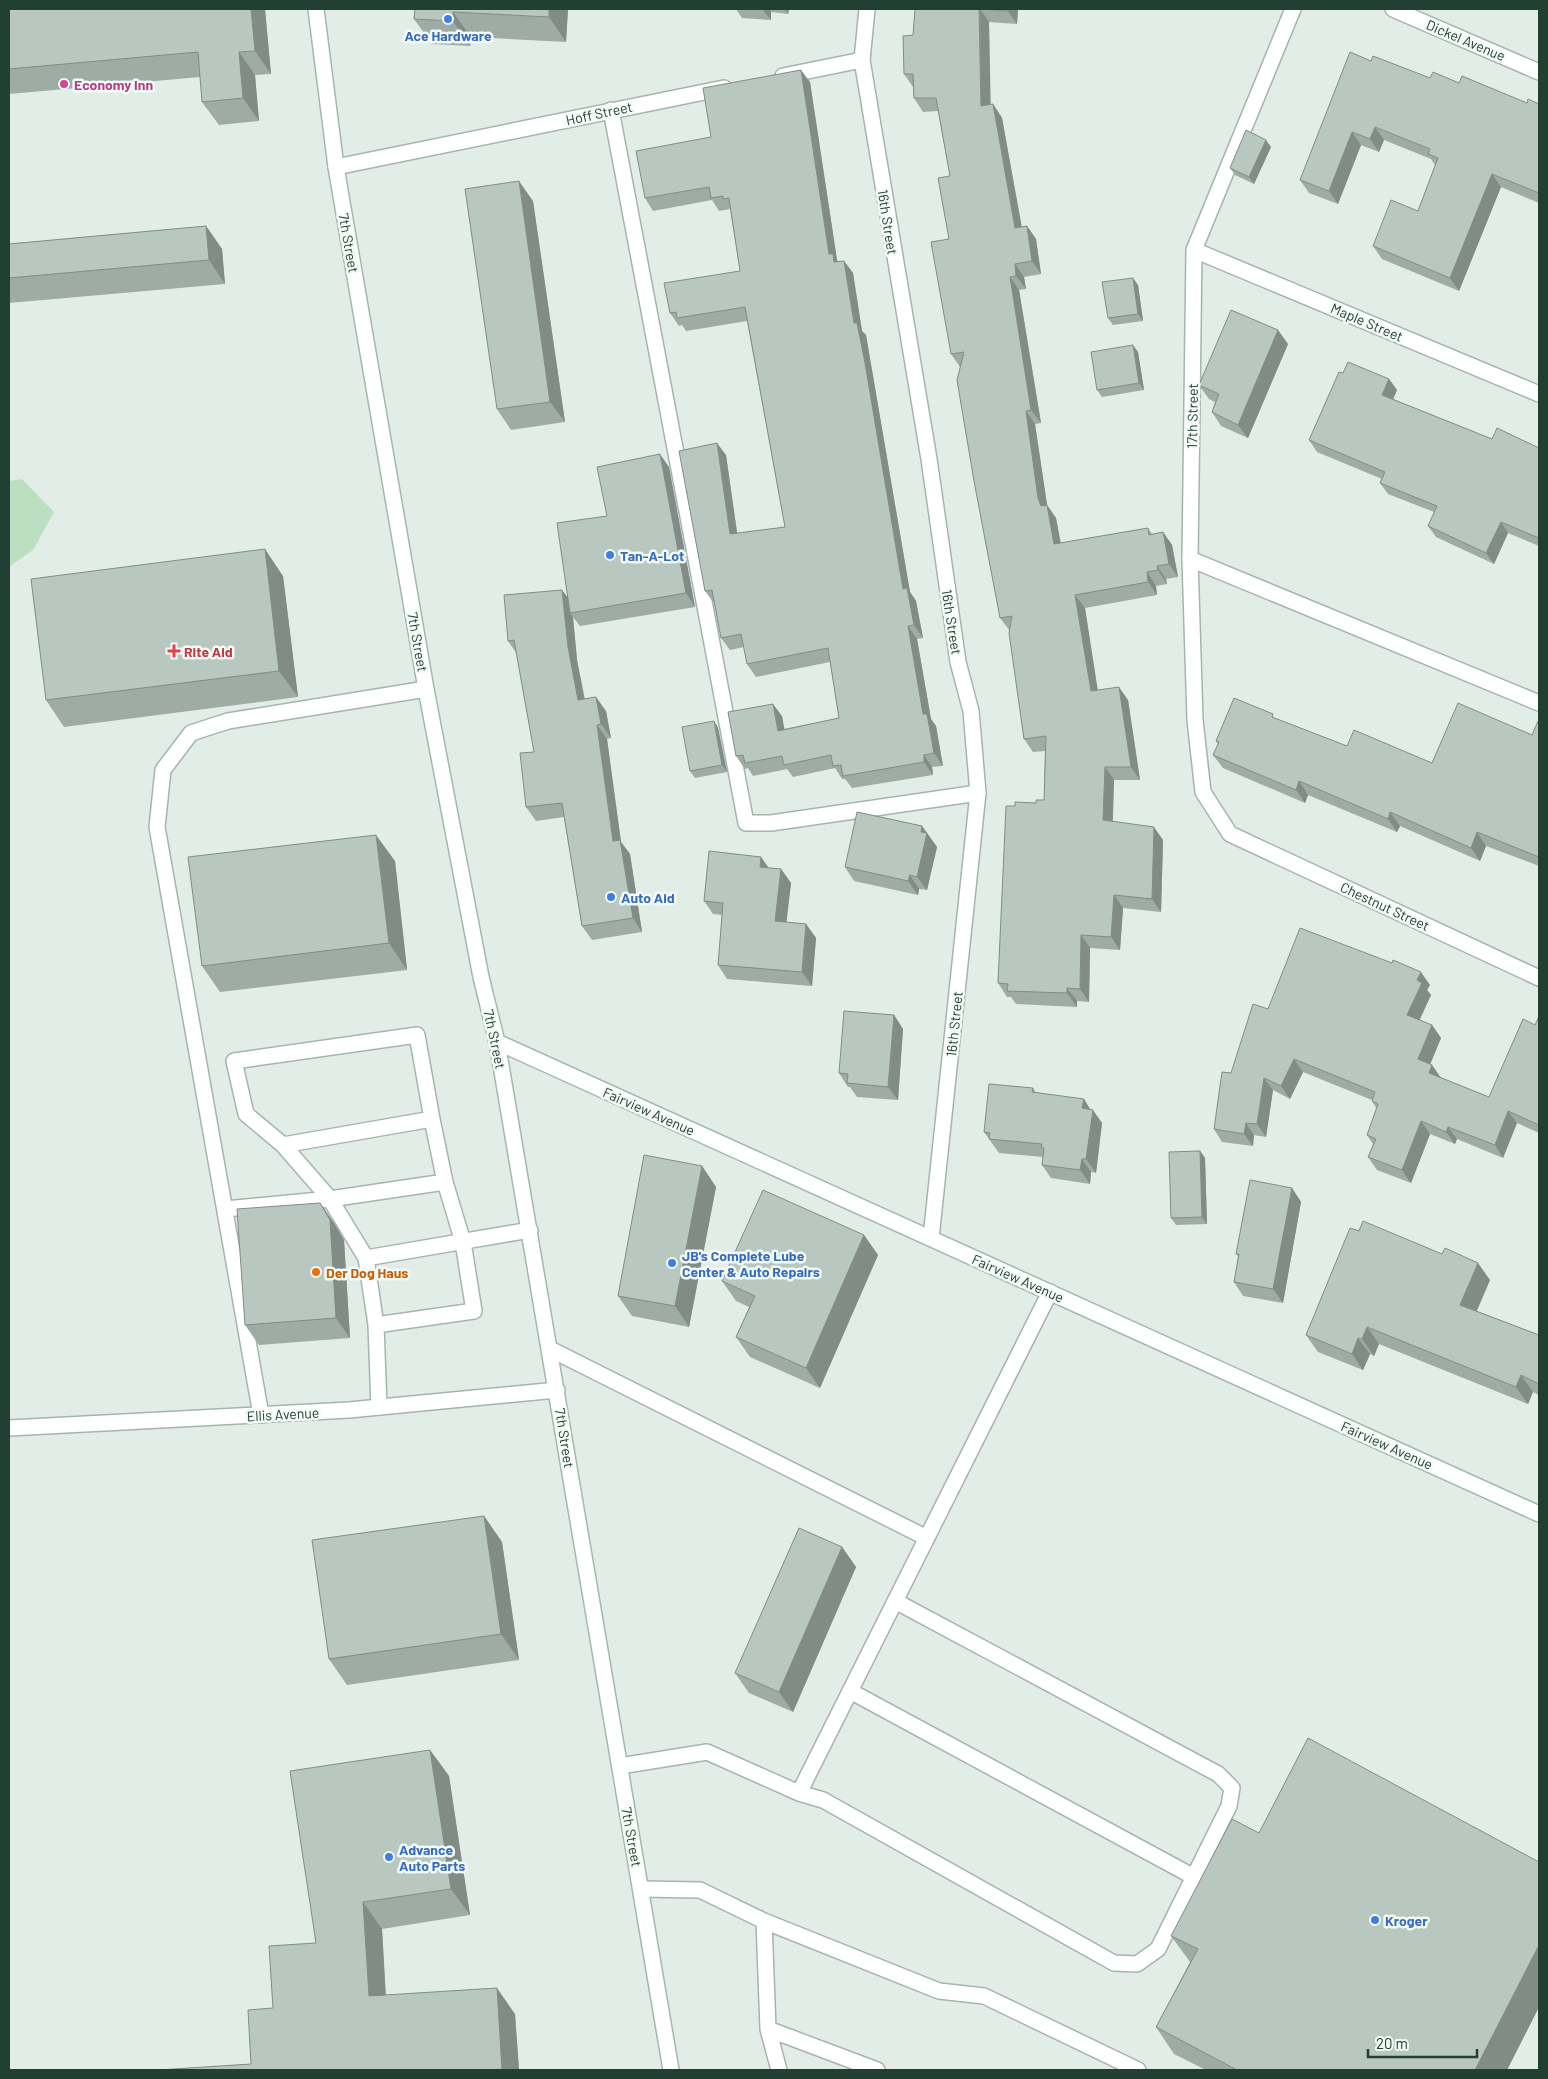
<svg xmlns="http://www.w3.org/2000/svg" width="1548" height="2079" font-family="Barlow,sans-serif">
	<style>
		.green { fill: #bcdfc1 }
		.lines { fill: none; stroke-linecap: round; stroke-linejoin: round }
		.lane-casing { stroke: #a5b5ae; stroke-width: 18 }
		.street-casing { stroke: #a5b5ae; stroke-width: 18 }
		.secondary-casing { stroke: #a1b9ae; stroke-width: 18 }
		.lane { stroke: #fff; stroke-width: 15 }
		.street { stroke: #fff; stroke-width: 15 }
		.secondary { stroke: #fff; stroke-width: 15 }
		.wall { fill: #9eaca5 }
		.shaded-wall { fill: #818c86 }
		.building { fill: #b8c8c0; stroke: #818c86 }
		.shop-dot { fill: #3f7fe0; stroke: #f4faf6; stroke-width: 2 }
		.hotel-dot { fill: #d1479c; stroke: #f4faf6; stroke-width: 2 }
		.health-dot { fill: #e0444e; stroke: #f4faf6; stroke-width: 2 }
		.food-dot { fill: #e8710a; stroke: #f4faf6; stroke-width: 2 }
		.labels { text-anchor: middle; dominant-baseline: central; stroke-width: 5; stroke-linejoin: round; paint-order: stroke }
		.shop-label { font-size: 14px; font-weight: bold; fill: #366cbe; stroke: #f4faf6; text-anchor: start }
		.street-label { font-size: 14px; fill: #223f34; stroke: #f4faf6 }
		.hotel-label { font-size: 14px; font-weight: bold; fill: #b23c85; stroke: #f4faf6; text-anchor: start }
		.health-label { font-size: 14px; font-weight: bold; fill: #be3a42; stroke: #f4faf6; text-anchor: start }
		.food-label { font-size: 14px; font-weight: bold; fill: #c56008; stroke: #f4faf6; text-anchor: start }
	</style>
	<rect width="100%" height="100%" fill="#e3ede8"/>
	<path class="green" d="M22 479 54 512 33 550 9 567V481Z"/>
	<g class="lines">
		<defs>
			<path id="lane" d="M611 110 746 823H771L978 793
				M1190 559 1539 703
				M432 1119 445 1182
				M283 1145 246 1114 234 1061 417 1035 432 1119 283 1145 330 1199 445 1182 463 1242 474 1311 376 1325 366 1258
				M225 1209 330 1199 366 1258 530 1230
				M376 1325 379 1407
				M550 1349 927 1538
				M261 1415 157 827 163 770 191 733 228 721 426 689
				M850 1691 1194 1877
				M620 1766 707 1752 799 1793 1050 1292
				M799 1793 823 1800 1114 1963 1137 1964 1158 1949 1229 1806 1232 1788 1218 1774 895 1601
				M641 1889 700 1890 764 1921 939 1991 984 1996 1138 2070
				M764 1921 768 2029 779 2070
				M768 2029 877 2070"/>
			<path id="street" d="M867 9 862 60 929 459 958 662 971 711 978 793 931 1238
				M1293 9 1194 250 1190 559 1195 720 1203 792 1230 834 1539 978
				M1393 9 1539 72
				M783 76 862 60
				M336 167 724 88
				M1194 250 1539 394
				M9 1428 349 1410 557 1390"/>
			<path id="secondary" d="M316 9 336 167 426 689 481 977 497 1042 671 2070
				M497 1042 1539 1514"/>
		</defs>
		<use href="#lane" class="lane-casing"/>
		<use href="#street" class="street-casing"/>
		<use href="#secondary" class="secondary-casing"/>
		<use href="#lane" class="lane"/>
		<use href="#street" class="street"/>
		<use href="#secondary" class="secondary"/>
	</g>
	<path class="wall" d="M9 9H265L271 74 255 75 259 121 219 125 202 102 200 77 9 94Z
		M415 9H568L566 42 471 37 470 46 432 44 414 19Z
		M736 9H789L788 14 771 12V20L742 18Z
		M915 9H1018L1017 24 989 22 990 105 993 104 1002 118 1022 227 1027 226 1036 239 1041 274 1024 277 1026 289 1019 290 1041 423 1035 424 1047 505 1056 518 1061 543 1148 528 1152 534 1163 532 1172 545 1178 577 1166 579 1167 584 1156 586 1157 595 1085 608 1097 690 1128 700 1140 780H1114L1113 822 1163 840 1161 912 1123 908 1120 950 1090 948 1089 1002 1077 1001V1007L1016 1004 1011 997H1007L998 983 1015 806 1036 803 1044 800 1045 751 1033 752 1024 739 1010 631 1000 618 960 367 951 354 949 239 950 176 938 111 923 112 914 98 913 87 904 74 913 35Z
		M1371 61 1430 78 1459 83 1527 103 1539 104V203L1501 187 1459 291 1382 259 1373 246 1418 211 1435 165 1431 159 1384 140 1379 152 1361 145 1338 204 1309 193 1300 180Z
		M810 82 837 260 838 262 844 261 853 273 862 331 866 335 873 376 910 592 916 601 923 638 917 639 931 719 936 726 943 766 932 767 933 775 852 788 845 779H842L835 768 793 777 787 769 753 776 748 768 745 769 736 756 782 716 784 729 839 718 830 662 756 677 747 664 744 647 730 650 721 638 714 603 705 591 726 455 737 533 785 527 747 321 686 331 682 325 679 326 670 313 740 271 730 209 719 211 712 200 653 211 645 198 711 137Z
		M1271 147 1254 184 1235 175 1230 168Z
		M533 201 565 422 511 430 497 409Z
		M206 226 222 249 225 284 9 303V244Z
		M1138 285 1143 321 1113 325 1108 318Z
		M1288 344 1248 438 1221 426 1212 412 1215 402 1209 399 1199 385Z
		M1138 352 1144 390 1102 397 1097 390Z
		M1343 373 1389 379 1397 390 1393 399 1492 439 1539 448V546L1508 533 1494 564 1436 537 1428 526 1434 512 1388 494 1380 483 1382 479 1317 452 1309 440Z
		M669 467 695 607 580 626 573 617 577 660 585 699 606 711 611 738 607 739 621 842 630 854 642 932 592 940 582 926 564 817 536 821 526 807 534 752 517 654 508 641 568 598 607 516Z
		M283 576 298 697 64 727 46 700Z
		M1277 719 1347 746 1432 763 1532 735 1539 722V866L1486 846 1480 861 1400 826 1397 832 1308 795 1305 803 1223 768 1213 755 1218 744 1216 741Z
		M714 721 718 728 727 772 695 778 690 771Z
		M922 826 937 847 927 890 919 889 918 895 854 881 845 867Z
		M395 861 407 970 220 992 202 966Z
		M769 868 781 869 791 883 786 922 806 924 816 938 812 986 727 979 718 965 722 915 713 914 704 901Z
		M1430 985 1427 990 1431 995 1419 1020 1432 1025 1441 1038 1430 1064 1432 1065 1440 1077 1489 1097 1535 1025 1539 1016V1133L1517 1123 1503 1158 1457 1139 1455 1144 1430 1134 1411 1183 1377 1170 1368 1157 1373 1144 1367 1135 1377 1109 1372 1101V1100L1303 1072 1290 1099 1273 1090 1266 1137 1254 1135 1253 1146 1222 1142 1214 1129 1231 1073 1268 1009Z
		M894 1015 903 1029 898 1100 857 1097 850 1087H848L839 1073Z
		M1033 1088 1036 1093 1091 1109 1102 1123 1096 1173 1091 1172 1090 1184 1051 1178 1042 1165 1043 1157 999 1153 984 1132Z
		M1200 1151 1205 1158 1207 1224 1176 1225 1171 1218Z
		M702 1166 716 1187 689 1327 632 1316 618 1296Z
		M1292 1188 1301 1202 1283 1303 1243 1296 1234 1282 1238 1256 1236 1254Z
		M320 1203 334 1223 344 1240 350 1338 259 1345 245 1325Z
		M864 1235 878 1255 820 1388 750 1357 736 1337 749 1307 736 1301 722 1281Z
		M1490 1280 1477 1311 1539 1335V1395L1533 1392 1528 1404 1379 1344 1374 1356 1370 1354 1363 1370 1318 1352 1306 1335Z
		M484 1516 502 1542 519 1660 347 1685 329 1659Z
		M842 1547 856 1567 793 1712 749 1693 735 1673Z
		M430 1750 449 1776 470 1915 382 1929 386 1995 515 2014 519 2070H158L251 2064 273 2008 316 1943Z
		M1259 1833 1539 1862V2007L1507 2070H1206L1174 2054 1156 2027 1190 1962 1171 1936Z"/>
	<path class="shaded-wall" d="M251 9H265L271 74 255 51Z
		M549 9H568L566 42 549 17Z
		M762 9H769L771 12V20Z
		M785 9H789L788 14Z
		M980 9 989 22 991 119 981 106Z
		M1008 9H1018L1017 24 1008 11Z
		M453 12 471 37 470 46 453 21Z
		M239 52 255 75 259 121 243 98Z
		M801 70 810 82 837 260 841 266 834 262 829 254Z
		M993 104 1002 118 1024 241 1015 228Z
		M1375 127 1384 140 1379 152 1370 139Z
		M1352 132 1361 145 1338 204 1329 191Z
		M1266 140 1271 147 1254 184 1249 177Z
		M1492 174 1501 187 1459 291 1450 278Z
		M519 181 533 201 565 422 550 402Z
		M206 226 222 249 225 284 209 260Z
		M1027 226 1036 239 1041 274 1032 261Z
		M844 261 853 273 862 331 866 335 873 376 910 592 916 601 923 638 914 625 903 589 854 323Z
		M1015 264 1024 277 1026 289 1016 276Z
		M1010 277 1019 290 1041 423 1031 410Z
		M1133 278 1138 285 1143 321 1138 314Z
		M1278 330 1288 344 1248 438 1238 425Z
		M1133 345 1138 352 1144 390 1139 383Z
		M1389 379 1397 390 1390 406 1382 395Z
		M1026 411 1035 424 1048 511 1047 505 1056 518 1063 558 1054 544 1038 498Z
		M717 443 726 455 739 546 730 534Z
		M660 454 669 467 695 607 686 593Z
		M1501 522 1508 533 1494 564 1486 553Z
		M1163 532 1172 545 1178 577 1169 564Z
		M265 549 283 576 298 697 279 671Z
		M1157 566 1166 579 1167 584 1158 570Z
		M1147 572 1156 586 1157 595 1148 582Z
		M562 590 572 603 570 613 573 617 577 660 587 714 578 700 568 647Z
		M1075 595 1085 608 1100 704 1091 691Z
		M908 626 917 639 931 719 936 726 943 766 934 753 923 714Z
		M1119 687 1128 700 1140 780 1131 767Z
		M596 697 606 711 611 738 601 724Z
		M773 704 782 716 787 743 778 731Z
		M714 721 718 728 727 772 722 765Z
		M597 725 607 739 621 842 630 854 642 932 633 918 613 841Z
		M924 755 932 767 933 775 924 762Z
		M1105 767 1114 780 1112 834 1103 820Z
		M1299 781 1308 795 1305 803 1296 790Z
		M1390 812 1400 826 1397 832 1388 819Z
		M922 826 937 847 927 890 917 877 921 832Z
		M1154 827 1163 840 1161 912 1152 899Z
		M1477 832 1486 846 1480 861 1471 848Z
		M376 835 395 861 407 970 389 943Z
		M761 857 771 871 760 867Z
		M781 869 791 883 785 935 775 921Z
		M910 875 919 889 918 895 908 881Z
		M1114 895 1123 908 1120 950 1111 937Z
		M806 924 816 938 812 986 802 972Z
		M1081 935 1090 948 1089 1002 1080 989Z
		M1421 972 1430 985 1427 990 1431 995 1416 1028 1407 1015 1417 980Z
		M1067 988 1077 1001V1007L1067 993Z
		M894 1015 903 1029 898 1100 888 1087Z
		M1432 1025 1441 1038 1427 1072 1418 1059Z
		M1294 1059 1303 1072 1290 1099 1281 1086Z
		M1432 1065 1441 1078 1429 1073Z
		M1264 1078 1273 1090 1266 1137 1257 1124Z
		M1084 1099 1092 1112 1093 1110 1102 1123 1096 1173 1086 1159 1082 1108Z
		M1508 1111 1517 1123 1503 1158 1495 1145Z
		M1421 1121 1430 1134 1411 1183 1402 1170Z
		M1246 1123 1254 1135 1253 1146 1244 1134Z
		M1448 1127 1457 1139 1455 1144 1446 1132Z
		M1200 1151 1205 1158 1207 1224 1202 1217Z
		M1082 1159 1091 1172 1090 1184 1080 1170Z
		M702 1166 716 1187 689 1327 675 1306Z
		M1292 1188 1301 1202 1283 1303 1273 1289Z
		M320 1203 334 1223 344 1240 350 1338 336 1318Z
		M864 1235 878 1255 820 1388 806 1368Z
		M1478 1263 1490 1280 1472 1321 1460 1305Z
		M1367 1327 1379 1344 1374 1356 1362 1339Z
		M1358 1338 1370 1354 1363 1370 1352 1354Z
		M1521 1375 1533 1392 1528 1404 1516 1387Z
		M484 1516 502 1542 519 1660 501 1634Z
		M842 1547 856 1567 793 1712 779 1692Z
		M430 1750 449 1776 470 1915 451 1889Z
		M363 1902 382 1929 387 2022 369 1996Z
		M1538 1947 1539 1949V2007L1507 2070H1475Z
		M497 1988 515 2014 519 2070H502Z"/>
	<path class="building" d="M9 9H251L255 51 239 52 243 98 202 102 198 52 9 69Z
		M415 9H549V17L453 12V21L414 19Z
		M915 9H979L981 106 993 104 1015 228 1027 226 1032 261 1015 264 1016 276 1010 277 1031 410 1026 411 1038 498 1041 506 1047 505 1054 544 1148 528 1149 535 1163 532 1169 564 1157 566 1158 570 1147 572 1148 582 1075 595 1091 691 1119 687 1131 767H1105L1103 820 1154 827 1152 899 1114 895 1111 937 1081 935 1080 989 1067 988V993L1007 991 1008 984 998 983 1006 806H1015V802L1036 803V800H1044L1046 736 1024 739 1009 633 1012 616 1000 618 974 481 957 380 964 352 951 354 931 242 949 239 938 178 950 176 936 98H914L913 74H904L903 36 913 35Z
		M981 9H1008V11Z
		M1350 52 1371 61 1373 56 1430 78 1433 72 1459 83 1462 76 1527 103 1528 99 1539 104V193L1492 174 1450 278 1373 246 1391 200 1418 211 1438 158 1428 154 1430 149 1375 127 1370 139 1352 132 1329 191 1300 180Z
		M801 70 829 254H833L834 262 844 261 854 323H857L865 363 903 589 907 588 914 625 908 626 923 714H927L934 753 924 755V762L843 776 841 765 833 766 831 755 784 765 782 756 745 763 743 755 736 756 728 712 773 704 778 731 839 718 828 648 747 664 741 634 721 638 712 590 705 591 679 451 717 443 730 534 785 527 745 307 677 318 676 312 670 313 664 283 740 271 729 198 723 199V196L711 198 709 187 645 198 636 151 711 137 703 88Z
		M1246 130 1266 140 1249 177 1230 168Z
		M519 181 550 402 497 409 465 189Z
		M206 226 209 260 9 278V244Z
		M1133 278 1138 314 1108 318 1102 282Z
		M1231 310 1278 330 1238 425 1212 412 1219 394 1199 385Z
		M1133 345 1139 383 1097 390 1091 352Z
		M1348 362 1389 379 1382 395 1492 439 1497 428 1539 448V538L1501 522 1486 553 1428 526 1437 506 1380 483 1385 472 1309 440 1339 372 1343 373Z
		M660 454 686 593 570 613 557 523 607 516 597 467Z
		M265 549 279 671 46 700 31 579Z
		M562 590 568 647 578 700 596 697 601 724 597 725 613 841 620 840 633 918 582 926 562 803 526 807 520 753 534 752 514 640 508 641 504 595Z
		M1234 698 1273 714 1272 717 1347 746 1354 730 1432 763 1458 703 1532 735 1538 721 1539 722V857L1477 832 1471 848 1390 812 1388 819 1299 781 1296 790 1213 755 1219 742 1216 741Z
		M714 721 722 765 690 771 682 727Z
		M857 812 922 826 921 832 927 833 917 877 910 875 908 881 845 867Z
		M376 835 389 943 202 966 188 857Z
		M709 851 761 857 760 867 781 869 775 921 806 924 802 972 718 965 723 903 704 901Z
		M1300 928 1392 963 1393 960 1421 972 1417 980 1422 983 1407 1015 1432 1025 1418 1059 1432 1065 1429 1073 1489 1097 1523 1019 1535 1025 1539 1016V1125L1508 1111 1495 1145 1448 1127 1446 1132 1421 1121 1402 1170 1368 1157 1376 1139 1367 1135 1378 1104 1372 1101 1375 1092 1294 1059 1281 1086 1264 1078 1257 1124 1246 1123 1244 1134 1214 1129 1222 1072 1231 1073 1253 1004 1268 1009Z
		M844 1011 894 1015 888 1087 847 1083 848 1074 839 1073Z
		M989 1084 1033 1088 1032 1092 1084 1099 1082 1108 1093 1110 1086 1159H1082L1080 1170 1042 1165 1044 1148H1041L1042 1144 989 1139 990 1133 984 1132Z
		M1200 1151 1202 1217 1171 1218 1169 1152Z
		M644 1155 702 1166 675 1306 618 1296Z
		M1250 1180 1292 1188 1273 1289 1234 1282 1239 1254H1236Z
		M763 1190 864 1235 806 1368 736 1337 755 1296 722 1281Z
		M320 1203 330 1220 336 1318 245 1325 237 1209Z
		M1363 1221 1442 1254 1445 1248 1478 1263 1460 1305 1539 1335V1384L1521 1375 1516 1387 1367 1327 1362 1339 1358 1338 1352 1354 1306 1335 1350 1228 1359 1231Z
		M484 1516 501 1634 329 1659 312 1540Z
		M799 1528 842 1547 779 1692 735 1673Z
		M1308 1738 1539 1862V1948L1538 1947 1475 2070H1237L1156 2027 1198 1949 1171 1936 1232 1819 1259 1833Z
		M430 1750 451 1889 363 1902 369 1996 497 1988 502 2070H158L251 2064 248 2010 273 2008 269 1946 316 1943 290 1771Z"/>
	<g class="shop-dot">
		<circle cx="448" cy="19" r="5"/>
		<circle cx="610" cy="555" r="5"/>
		<circle cx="611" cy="897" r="5"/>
		<circle cx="672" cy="1263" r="5"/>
		<circle cx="389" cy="1857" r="5"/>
		<circle cx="1375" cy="1920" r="5"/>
	</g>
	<circle class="hotel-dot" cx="64" cy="84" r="5"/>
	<path class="health-dot" d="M171.5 643.5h5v5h5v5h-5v5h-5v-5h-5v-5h5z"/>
	<circle class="food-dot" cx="316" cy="1272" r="5"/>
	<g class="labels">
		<g class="shop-label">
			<text x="448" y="35" text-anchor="middle">Ace Hardware</text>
			<text x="620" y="555">Tan-A-Lot</text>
			<text x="621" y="897">Auto Aid</text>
			<text x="682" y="1255">JB's Complete Lube<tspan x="682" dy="16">Center &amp; Auto Repairs</tspan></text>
			<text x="399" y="1849">Advance<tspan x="399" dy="16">Auto Parts</tspan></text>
			<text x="1385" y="1920">Kroger</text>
		</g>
		<g class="street-label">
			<text transform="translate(1466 40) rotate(23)">Dickel Avenue</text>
			<text transform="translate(599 113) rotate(-12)">Hoff Street</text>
			<text transform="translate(888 222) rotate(81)">16th Street</text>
			<text transform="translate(349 243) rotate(80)">7th Street</text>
			<text transform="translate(1367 322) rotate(23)">Maple Street</text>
			<text transform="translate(1192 416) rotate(-89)">17th Street</text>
			<text transform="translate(952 622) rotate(81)">16th Street</text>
			<text transform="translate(418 642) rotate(80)">7th Street</text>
			<text transform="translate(1385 906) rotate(25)">Chestnut Street</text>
			<text transform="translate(954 1024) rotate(-84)">16th Street</text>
			<text transform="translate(495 1039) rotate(78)">7th Street</text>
			<text transform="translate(649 1111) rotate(24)">Fairview Avenue</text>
			<text transform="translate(1018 1278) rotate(24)">Fairview Avenue</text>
			<text transform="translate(283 1414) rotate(-3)">Ellis Avenue</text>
			<text transform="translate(565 1438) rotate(81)">7th Street</text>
			<text transform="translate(1387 1445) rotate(24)">Fairview Avenue</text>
			<text transform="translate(632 1837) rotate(80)">7th Street</text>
		</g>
		<g class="hotel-label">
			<text x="74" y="84">Economy Inn</text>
		</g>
		<g class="health-label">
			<text x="184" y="651">Rite Aid</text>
		</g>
		<g class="food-label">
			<text x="326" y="1272">Der Dog Haus</text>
		</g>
	</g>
	<rect width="1548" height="2079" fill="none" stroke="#223f34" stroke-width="20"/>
	<path d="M1368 2049v8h109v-8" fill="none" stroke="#223f34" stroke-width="2.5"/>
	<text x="1376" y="2049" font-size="15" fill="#223f34" stroke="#f4faf6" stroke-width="4" paint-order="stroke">20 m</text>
</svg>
